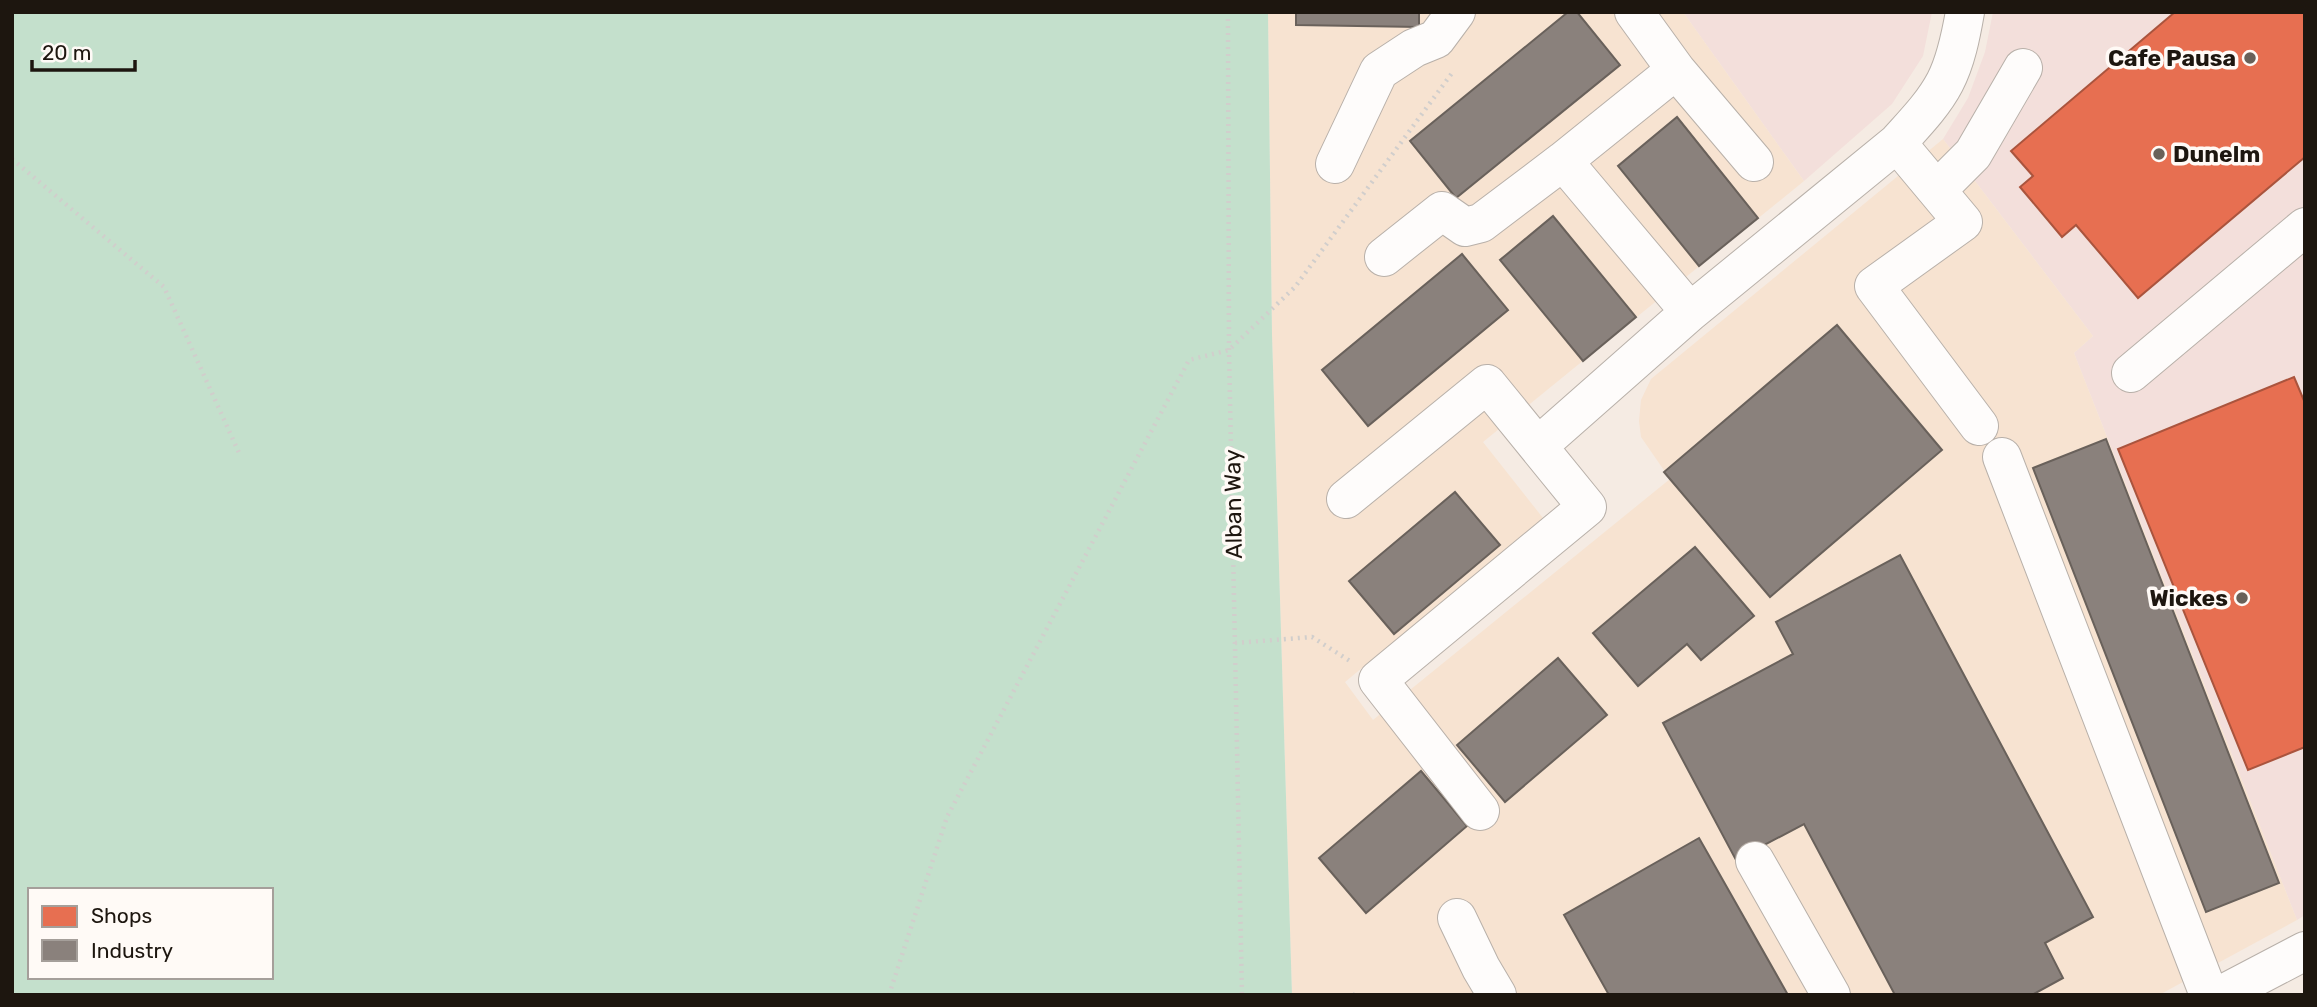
<svg xmlns="http://www.w3.org/2000/svg" width="2317" height="1007" font-family="Rubik,sans-serif">
	<style>
		.commercial { fill: #f3dfdb }
		.built { fill: #f7e3d1 }
		.green { fill: #c4e0cc; fill-rule: evenodd }
		.shops { fill: #e76f51; stroke: #aa543d; stroke-width: 2 }
		.industry { fill: #8a817c; stroke: #69615b; stroke-width: 2 }
		.lines { fill: none; stroke-linecap: round; stroke-linejoin: round }
		.minor-casing { stroke: #b8b0a9; stroke-width: 40 }
		.path { stroke: #d1cecc; stroke-width: 4.5; stroke-dasharray: 2 5; stroke-linecap: butt }
		.minor { stroke: #fefcfb; stroke-width: 38 }
		.poi-dot { fill: #696159; stroke: #fffaf6; stroke-width: 2.5 }
		.labels { text-anchor: middle; dominant-baseline: central; stroke-width: 7; stroke-linejoin: round; paint-order: stroke }
		.poi-label { font-size: 23px; font-weight: bold; fill: #1d160f; stroke: #fffaf6; text-anchor: end }
		.street-label { font-size: 23px; fill: #1d160f; stroke: #fffaf6 }
	</style>
	<rect width="100%" height="100%" fill="#f5ebe3"/>
	<path class="commercial" d="M1683 12H1932L1923 56 1892 104 1804 181Z
		M1993 12H2305V915L2297 920 2074 353 2093 336 1943 139 1968 98 1985 52Z"/>
	<path class="built" d="M1268 12H1683L1804 181 1483 442 1543 518 1345 682 1373 720 1670 479 1641 437 1639 421 1641 400 1651 379 1943 139 2093 336 2074 353 2297 920 2159 995H1292L1272 334Z"/>
	<path class="green" d="M12 12H1268L1272 334 1292 995H12ZM30 890H271V977H30Z"/>
	<path class="shops" d="M2175 12H2305V157L2138 298 2076 225 2062 237 2020 187 2033 176 2011 151Z
		M2294 377 2305 403V747L2248 770 2118 449Z"/>
	<path class="industry" d="M1296 12H1419V27L1296 25Z
		M1568 12H1577L1620 65 1456 198 1410 141Z
		M1677 117 1758 218 1699 266 1618 166Z
		M1553 216 1636 317 1583 361 1500 260Z
		M1462 254 1508 310 1368 426 1322 370Z
		M1837 325 1942 450 1770 597 1664 472Z
		M2106 439 2279 883 2206 912 2033 468Z
		M1455 492 1500 545 1394 634 1349 581Z
		M1695 547 1754 616 1701 660 1687 644 1638 686 1593 633Z
		M1900 555 2093 917 2045 943 2063 978 2032 995H1895L1804 824 1736 860 1663 723 1793 654 1776 622Z
		M1558 658 1607 715 1505 802 1457 745Z
		M1421 771 1467 826 1366 913 1319 858Z
		M1699 838 1788 995H1609L1564 915Z"/>
	<g class="lines">
		<defs>
			<path id="minor" d="M1634 12 1676 70
				M1897 143 1963 222 1874 286 1979 426
				M1335 164 1379 71 1414 48 1436 39 1456 12
				M1937 190 1973 154 2023 68
				M1384 257 1442 211 1465 227 1481 223 1563 161
				M1690 312 1563 161 1676 70 1754 162
				M2131 373 2305 227
				M1538 446 1690 312 1897 143C1914 124 1933 105 1945 82 1956 61 1961 35 1965 12
				M2002 457 2209 995
				M1346 499 1487 384 1587 507 1378 680 1480 811
				M1755 861 1831 995
				M1457 918 1481 968 1497 995
				M2221 995 2305 951"/>
		</defs>
		<use href="#minor" class="minor-casing"/>
		<path class="path" d="M1228 12 1229 350 1242 995
			M12 159 164 287 240 455
			M1235 643 1312 637 1350 661
			M889 995 947 817 1189 360 1229 350 1295 287 1452 73
			M1354 995 1358 991"/>
		<use href="#minor" class="minor"/>
	</g>
	<g class="poi-dot">
		<circle cx="2250" cy="58" r="7"/>
		<circle cx="2159" cy="154" r="7"/>
		<circle cx="2242" cy="598" r="7"/>
	</g>
	<g class="labels">
		<g class="poi-label">
			<text x="2236" y="58">Cafe Pausa</text>
			<text x="2173" y="154" text-anchor="start">Dunelm</text>
			<text x="2228" y="598">Wickes</text>
		</g>
		<g class="street-label">
			<text transform="translate(1233 504) rotate(-91)">Alban Way</text>
		</g>
	</g>
	<rect width="2317" height="1007" fill="none" stroke="#1d160f" stroke-width="28"/>
	<rect x="28" y="888" width="245" height="91" fill="#fffaf6" stroke="#a59f9a" stroke-width="2"/>
	<rect x="42" y="906" width="35" height="21" fill="#e76f51" stroke="#a59f9a" stroke-width="2"/>
	<text x="91" y="923" font-size="21" fill="#1d160f">Shops</text>
	<rect x="42" y="940" width="35" height="21" fill="#8a817c" stroke="#a59f9a" stroke-width="2"/>
	<text x="91" y="958" font-size="21" fill="#1d160f">Industry</text>
	<path d="M32 60v10h103v-10" fill="none" stroke="#1d160f" stroke-width="3.5"/>
	<text x="42" y="60" font-size="21" fill="#1d160f" stroke="#fffaf6" stroke-width="5" paint-order="stroke">20 m</text>
</svg>
